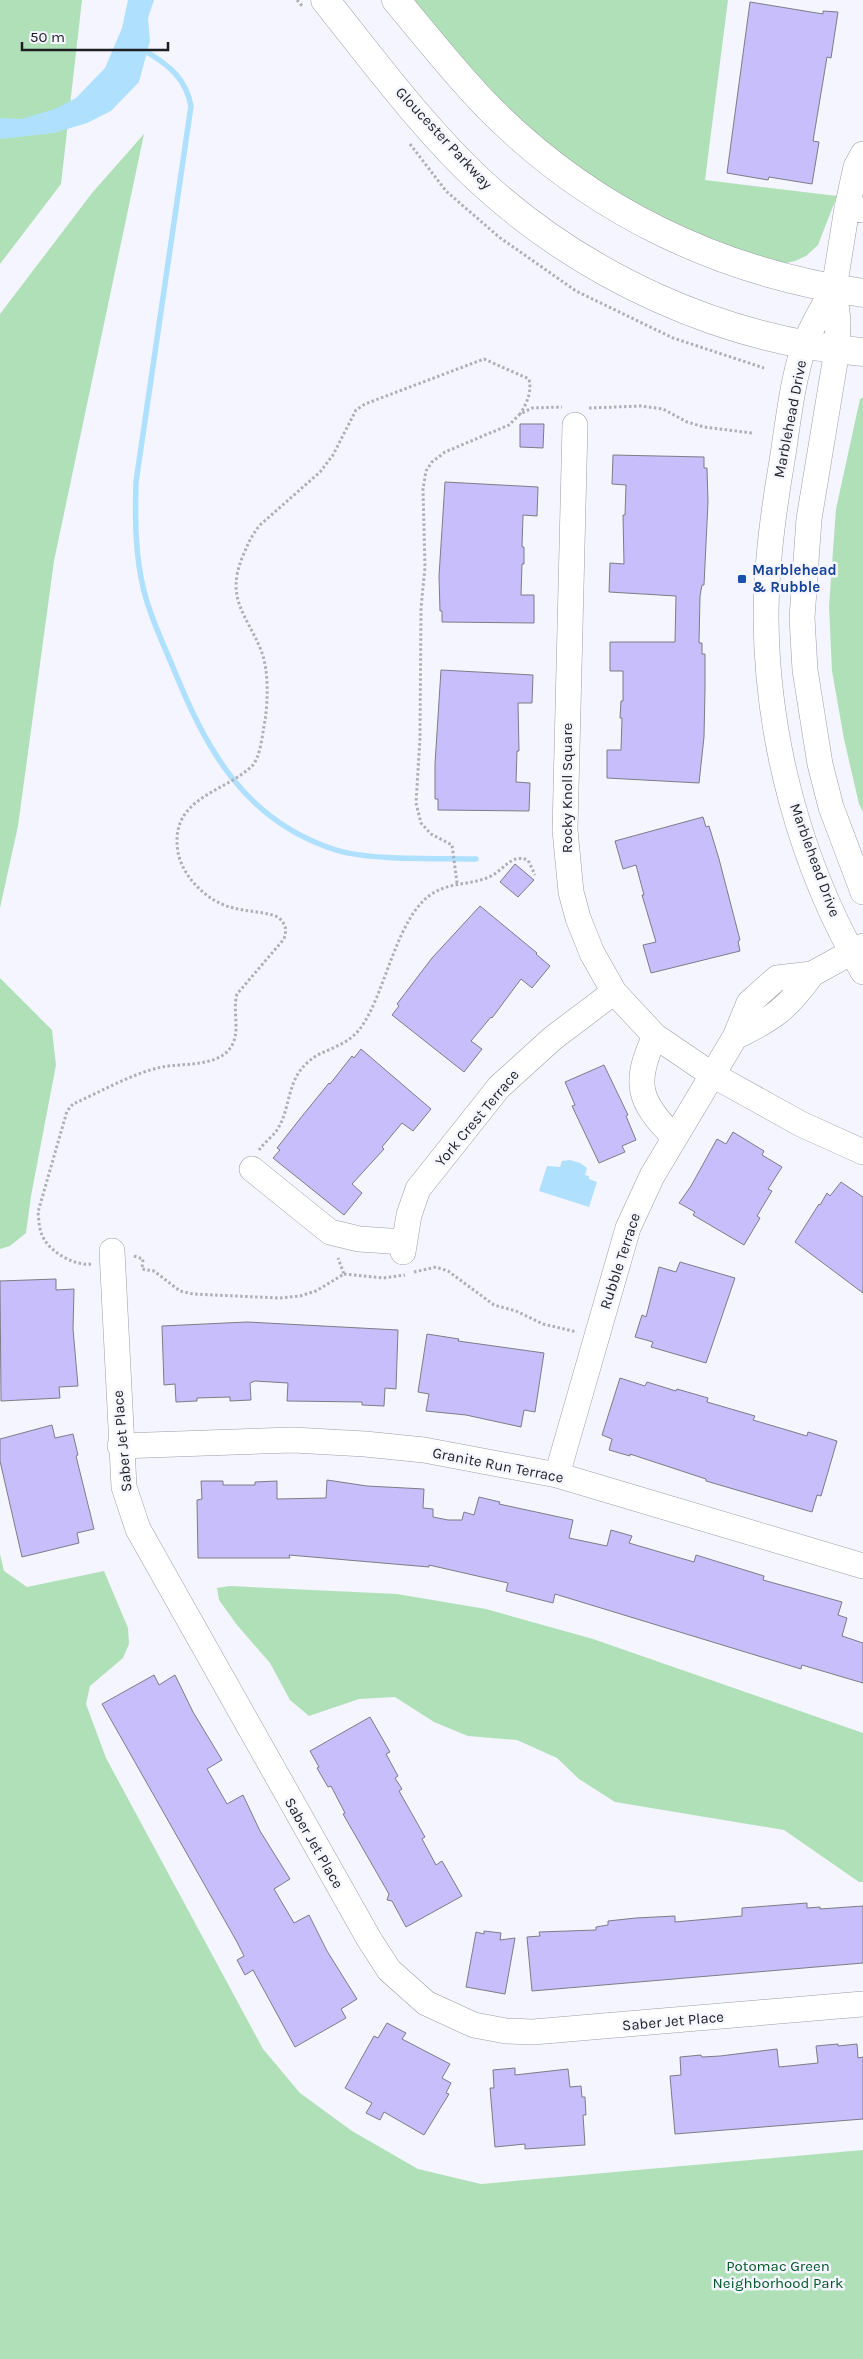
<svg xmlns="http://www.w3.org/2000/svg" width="863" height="2359" font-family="Karla,sans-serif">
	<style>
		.green { fill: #b0e0b8 }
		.water { fill: #afe0fe }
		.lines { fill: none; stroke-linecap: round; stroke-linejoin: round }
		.stream { stroke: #afe0fe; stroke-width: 5.5 }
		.building { fill: #c8befc; stroke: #7d7c84 }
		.minor-casing { stroke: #9c9da6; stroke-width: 26 }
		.major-casing { stroke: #9c9da6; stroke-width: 29 }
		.path { stroke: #afb0b7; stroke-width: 3; stroke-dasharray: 2.5 2.5; stroke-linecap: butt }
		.minor { stroke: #fff; stroke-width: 25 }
		.major { stroke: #fff; stroke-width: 28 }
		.transit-dot { fill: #1a4fb4; stroke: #f4f5fe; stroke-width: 2 }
		.labels { text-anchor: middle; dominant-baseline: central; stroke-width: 5; stroke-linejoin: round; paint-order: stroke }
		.street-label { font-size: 15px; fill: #1e1e21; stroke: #f4f5fe }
		.transit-label { font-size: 15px; font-weight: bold; fill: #164399; stroke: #f4f5fe; text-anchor: start }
		.park-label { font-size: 15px; fill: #005724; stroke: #f4f5fe }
	</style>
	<rect width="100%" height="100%" fill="#f4f5fe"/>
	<path class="green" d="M0 0H82L61 184 0 264Z
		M412 0H728L705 180 837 196 818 245 806 256 795 261 782 264 716 244 633 205 554 152 479 82Z
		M144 134 54 561 18 826 0 908V314L92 193Z
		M863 397V812L859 804 844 739 832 671 829 606 836 509 860 399Z
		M0 978 52 1030 56 1065 31 1196 26 1233 10 1246 0 1249Z
		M0 1554 4 1571 27 1587 104 1571 128 1628 129 1644 123 1658 90 1686 86 1704 106 1758 263 2049 300 2093 352 2131 418 2169 481 2184 863 2150V2359H0Z
		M230 1586 397 1594 486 1609 593 1639 863 1733V1882H859L784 1830 615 1802 579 1779 557 1758 517 1740 468 1736 434 1722 395 1697 359 1699 309 1716 290 1700 270 1663 237 1625 219 1600 217 1588Z"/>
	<path class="water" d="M128 0H154L148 18 150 41 139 82 111 111 87 123 54 133 0 139V118L21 119 55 109 76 98 105 68 122 28Z
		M570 1160 580 1163 587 1168 585 1175 589 1176V1179L597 1182 589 1207 539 1191 547 1166 560 1167 562 1161Z"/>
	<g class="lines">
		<path class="stream" d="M147 52C170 66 186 79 191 106L136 482C135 518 135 556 144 591 150 616 162 641 172 665 206 749 244 821 336 850 372 861 437 858 476 859"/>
	</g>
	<path class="building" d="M750 2 823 14V11L838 12 831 58 827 57 813 141 819 142 812 184 769 177 768 180 727 173Z
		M520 424H544L543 448 520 447Z
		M613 455 704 457V468H707L708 502 704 585H702L700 596 699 643H702V654H705V689L704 737 699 783 607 778V750H621L622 718H620L621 701H623V671H610V642H675L676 596 609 592 610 563 624 564 623 515H625L626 485 612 484Z
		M445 482 538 487 537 516 523 515 522 547H524V564H522L521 595H534V623L442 622V611H440L439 576Z
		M441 670 533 675 532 703H518L519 751H517L516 782 530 783 529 811 438 810V799H435V764Z
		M703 817 706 827 709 826 719 859 740 940 738 941 740 951 651 973 643 945 656 942 642 895H644L636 865 623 869 615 841Z
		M515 864 534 880 518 897 500 882Z
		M480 906 537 953 536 954 550 966 532 988 521 979 492 1018 491 1017 471 1041 482 1049 464 1072 392 1015 399 1006 397 1004 432 958Z
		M361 1049 431 1109 413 1131 402 1123 382 1147 384 1149 352 1184 362 1193 344 1215 273 1158 280 1150 277 1148 299 1120 329 1083 330 1084 352 1056 354 1058Z
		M604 1065 628 1115 626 1116 636 1140 622 1146 625 1152 599 1163 572 1106 575 1105 565 1082Z
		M733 1132 764 1151 762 1155 782 1167 768 1189 772 1191 757 1216 760 1218 744 1245 693 1215 695 1212 679 1203 691 1186 717 1139 726 1144Z
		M841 1182 863 1197V1293L795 1242 819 1204 820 1205 827 1193 830 1196Z
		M680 1262 735 1278 706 1363 651 1347 653 1342 635 1337 642 1315 646 1317 659 1267 676 1272Z
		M56 1279V1290L74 1289 73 1329 78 1386 59 1387 60 1398 1 1401 0 1281Z
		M247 1322 398 1330 396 1389 385 1388 384 1406 362 1405V1402L287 1401 288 1383 255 1381 250 1383 251 1400 230 1401V1397L197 1398V1401L176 1402 175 1384 164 1385 162 1326Z
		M427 1334 459 1339 458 1341 544 1353 535 1412 524 1410 521 1427 466 1415 426 1411 429 1394 418 1392Z
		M620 1378 645 1386 647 1382 676 1391 677 1389 708 1398 707 1402 755 1416 753 1420 807 1436 808 1432 837 1441 821 1496 817 1495 812 1512 706 1481V1479L630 1454V1456L609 1450 612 1439 602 1435Z
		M52 1425 55 1438 73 1434 78 1455 76 1456 94 1529 77 1533 79 1543 22 1557 0 1461V1439Z
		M327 1480 367 1486 424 1489 423 1508 433 1509V1517L448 1520H462L464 1512 474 1515 479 1497 500 1502 499 1504 573 1520 569 1538 607 1546 611 1530 632 1536 629 1543 694 1562 696 1555 764 1576 763 1580 842 1602 838 1615 847 1618 842 1636 863 1643V1683L802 1665 801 1669 555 1594 553 1603 506 1591 508 1583 429 1565V1567L289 1555 290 1558H198L197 1500 202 1499 201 1481H223V1485H255V1482L277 1481V1499L326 1498Z
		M154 1675 159 1685 175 1675 193 1712 222 1760 207 1769 227 1804 243 1795 260 1831 290 1879 274 1889 294 1923 309 1915 327 1951 357 1999 341 2009 346 2018 295 2047 253 1970 245 1975 237 1960 244 1956 237 1942 102 1704Z
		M370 1717 390 1752 386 1754 398 1776 395 1778 402 1789 399 1791 425 1837 422 1839 436 1865 442 1861 462 1896 406 1927 392 1901 387 1900 389 1894 343 1814 345 1813 331 1786 328 1787 317 1768 319 1767 310 1751Z
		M807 1903V1908L820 1907V1909L863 1906V1963L532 1991 527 1937 540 1936 539 1932 596 1930V1927L608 1925V1921L636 1918 675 1916V1922L742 1916V1908Z
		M484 1931 501 1933 500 1940 515 1938 505 1994 466 1987 476 1932 484 1934Z
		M387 2023 406 2033 402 2039 450 2064 442 2078 451 2083 446 2093 449 2094 424 2135 384 2112 380 2120 366 2113 372 2103 345 2088 374 2036 378 2038Z
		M838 2044V2046L857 2044 858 2058 863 2057V2119L675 2134 670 2076 681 2075 680 2057 701 2055 702 2057 720 2056 777 2049 779 2067 818 2063 816 2046Z
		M515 2068V2075L568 2069 570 2087 581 2086 582 2097H585L586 2115H583L585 2145 525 2149V2144L495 2147 490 2088H494L493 2070Z"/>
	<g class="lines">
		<defs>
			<path id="minor" d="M863 154 856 167 847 208 863 210
				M847 208 834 289 838 320 837 350 809 519 802 618 805 670 820 764 831 807 863 892
				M834 289C823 307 812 325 804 346 792 382 788 423 782 461 773 513 766 565 766 618 767 740 801 867 863 972
				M575 425 565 830 571 892 578 918 592 953 614 992 655 1036 711 1074 801 1124 863 1152
				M655 1036C633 1083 638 1101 674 1137
				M735 1037C773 1019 788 1008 812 974
				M252 1169 330 1232 359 1239 404 1242
				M112 1251 124 1487 138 1529 369 1939 389 1970 426 2003 474 2025 506 2031 533 2032 863 2004
				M403 1252 409 1215 418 1189 499 1087 553 1038 614 992
				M120 1446 293 1440 365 1444 424 1450 557 1475 863 1566
				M557 1475 628 1228 652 1176 735 1037 749 1003 777 978 812 974 863 946"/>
			<path id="major" d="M325 0C373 60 423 128 480 181 583 276 723 341 863 352
				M396 0C426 36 455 73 487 106 589 210 720 273 863 293"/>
		</defs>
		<use href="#minor" class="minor-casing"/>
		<use href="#major" class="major-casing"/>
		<path class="path" d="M297 0 303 7
			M410 144 446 191 499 237 576 291 673 338 764 368
			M589 408 641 406 663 409 687 422 704 427 752 433
			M457 883 452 845 431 834 421 823 416 803 420 738 421 608 425 567 423 489 426 471 432 462 445 452 509 425 520 414 532 408 562 407
			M259 1150C264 1143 272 1137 277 1130 291 1109 286 1081 308 1062 323 1048 343 1049 359 1030 386 996 396 913 435 892 453 882 471 885 489 877 504 871 510 853 528 860L535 875
			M134 1256 143 1259 142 1269 154 1271 180 1291 193 1294 279 1298 300 1296 316 1291 344 1274 338 1258
			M91 1264C75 1266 52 1253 44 1239 39 1231 39 1221 38 1212L67 1111 73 1104C100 1092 133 1073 162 1067 183 1063 218 1067 231 1047 241 1032 232 1011 237 994L284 939C287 929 286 924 278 917 263 911 246 912 230 907 207 901 182 876 178 852 169 798 223 793 251 767 261 758 262 734 265 721 268 699 269 671 261 650 246 614 226 599 242 558 247 546 251 536 260 525L320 472 333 455 356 410 365 404 484 359 529 379C532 392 527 403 520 414
			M414 1272 436 1267 448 1271 494 1305 516 1311 543 1324 577 1332
			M344 1274 383 1278 405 1275"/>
		<use href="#minor" class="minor"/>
		<use href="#major" class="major"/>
	</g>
	<rect class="transit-dot" x="737" y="574" width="10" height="10" rx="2.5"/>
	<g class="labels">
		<g class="street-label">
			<text transform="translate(444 138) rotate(47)">Gloucester Parkway</text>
			<text transform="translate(790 419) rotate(-79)">Marblehead Drive</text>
			<text transform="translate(567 788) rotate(-90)">Rocky Knoll Square</text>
			<text transform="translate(815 860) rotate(70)">Marblehead Drive</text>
			<text transform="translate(477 1118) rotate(-50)">York Crest Terrace</text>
			<text transform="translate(620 1261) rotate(-72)">Rubble Terrace</text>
			<text transform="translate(122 1441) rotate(-95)">Saber Jet Place</text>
			<text transform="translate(498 1465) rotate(11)">Granite Run Terrace</text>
			<text transform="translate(314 1843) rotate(60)">Saber Jet Place</text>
			<text transform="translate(673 2021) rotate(-5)">Saber Jet Place</text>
		</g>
		<g class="transit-label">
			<text x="752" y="570">Marblehead<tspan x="752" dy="17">&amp; Rubble</tspan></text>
		</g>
		<g class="park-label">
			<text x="778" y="2266">Potomac Green<tspan x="778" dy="17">Neighborhood Park</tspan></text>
		</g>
	</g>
	<path d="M22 42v8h146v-8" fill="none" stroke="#1e1e21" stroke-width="2.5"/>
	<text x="30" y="42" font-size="15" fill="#1e1e21" stroke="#f4f5fe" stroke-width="4" paint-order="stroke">50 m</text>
</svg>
